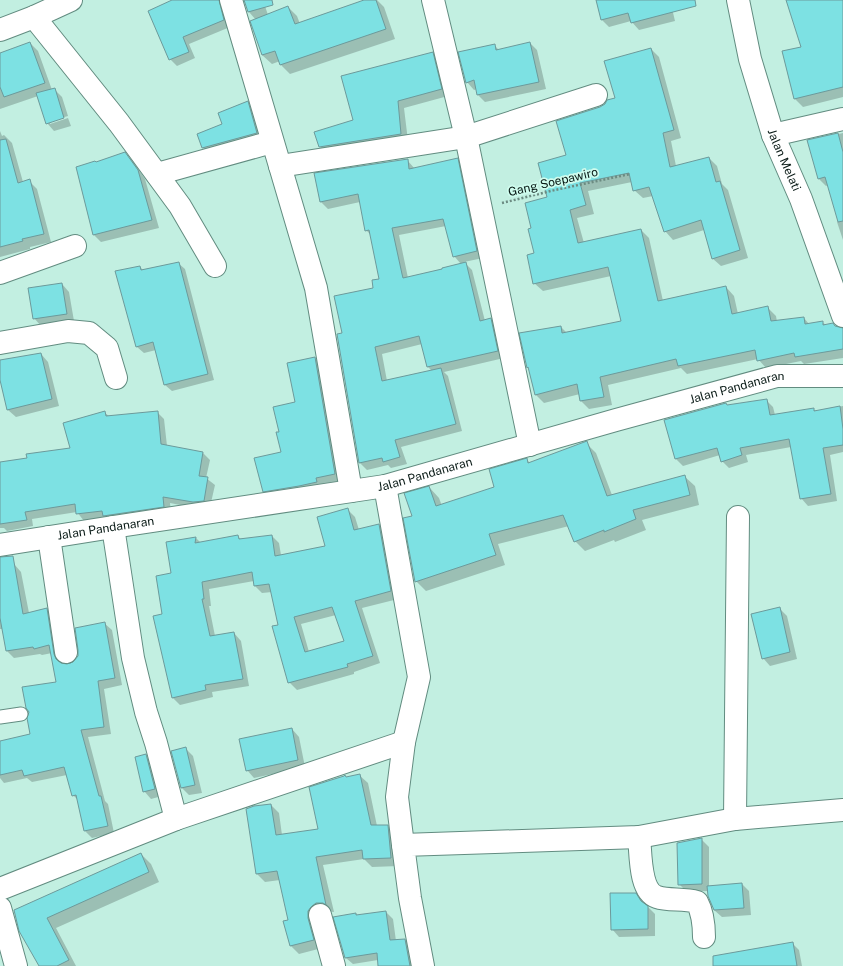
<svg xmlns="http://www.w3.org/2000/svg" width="843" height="966" font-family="'Public Sans',sans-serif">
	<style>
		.shadow { fill: #0003; fill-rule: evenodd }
		.building { fill: #7de1e3; stroke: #6c9a9b; fill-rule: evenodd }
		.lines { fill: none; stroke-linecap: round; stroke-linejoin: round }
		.lane-casing { stroke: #628c80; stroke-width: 15 }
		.street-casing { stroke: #628c80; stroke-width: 24 }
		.secondary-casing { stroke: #628c80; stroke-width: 24 }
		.path { stroke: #6c8b82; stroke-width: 2.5; stroke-dasharray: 2 2; stroke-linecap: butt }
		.lane { stroke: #fff; stroke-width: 13 }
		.street { stroke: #fff; stroke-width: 22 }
		.secondary { stroke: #fff; stroke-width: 22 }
		.labels { text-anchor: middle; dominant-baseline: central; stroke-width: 3.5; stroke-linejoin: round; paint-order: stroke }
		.street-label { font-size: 12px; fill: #0a1b17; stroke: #cffcee }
	</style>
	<rect width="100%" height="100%" fill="#c2efe1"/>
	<path class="shadow" d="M185 0H228L230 27 189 44 195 58 177 66 170 59Z
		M245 0H263L268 15 288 7 297 16 300 24 367 0H377L384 7 395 39 290 74 281 65 280 61 272 64 262 55 256 20 249 12Z
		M597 0H670L675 21 639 30 631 21 609 27 601 19Z
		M787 0H843V97L803 107 795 99 784 52 802 47Z
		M30 43 38 51 52 90 54 89 62 97 68 116 50 121V124L68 118 71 126 54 131 47 123 38 96 0 109V54Z
		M530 43 537 50 546 89 485 102 478 95 477 89 474 90 467 82 494 45 499 50Z
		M651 49 659 57 681 138 671 141 676 166 709 158 717 166 722 184 728 190 748 258 721 266 712 258 704 230 673 240 665 231 653 196 643 198 634 190 632 182 588 191 594 214 577 218 584 243 641 230 649 238 663 301 726 287 734 296 738 314 767 307 776 316 777 322 804 318 809 324 822 322 826 325 835 327 843 330V358L804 364 801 361 766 368 758 359 687 374 681 368 608 385 612 405 589 409 581 401 580 394 544 403 536 395 530 369 528 367 561 327 567 333 622 322 611 276 543 291 534 283 535 254 533 229 567 156 600 108 616 99Z
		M432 53 439 60 448 96 404 108 408 141 327 154 320 147 354 121Z
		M248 103 254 109 263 140 210 154 203 148 198 134 224 125Z
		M0 131 2 136 4 135 12 143 23 182 29 181 37 189 51 242 30 247V249L0 257Z
		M843 133V240L837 222 839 221 828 185 826 186 819 179 808 141Z
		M124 153 132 160 145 179 159 228 101 242 94 235 96 163Z
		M457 159 464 166 483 258 464 262 472 270 485 321 491 320 498 327 504 358 444 372 448 376 462 431 401 447 407 464 391 468 388 465 367 470 360 463 343 333 380 280 371 235 366 230 360 202 328 209 321 202 407 160 415 169ZM446 226 454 256 461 264 408 278 399 235ZM422 344 428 367 432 371 387 381 382 354Z
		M178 263 185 269 214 380 172 391 165 385 156 350 144 353 137 347 140 267 143 270Z
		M62 284 69 292 74 321 41 326 34 318Z
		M41 354 48 362 59 406 16 417 8 410Z
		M315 358 322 365 342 481 271 499 263 491 283 453 296 403Z
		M766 400 773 407 775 415 813 409 816 411 843 406V452L830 455 837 501 808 506 801 498 791 447 746 455 748 462 729 468 722 461 720 455 683 466 676 459 665 421 728 406Z
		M104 412 110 417 157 412 164 419 167 446 203 453 210 460 206 478 215 485 210 507 201 509 170 503 171 513 84 521 77 512 32 519 33 526 7 531 4 528H0V463L28 459 71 449Z
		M586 443 596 453 612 495 684 476 695 486 699 505 642 520 646 530 615 542 614 540 585 551 575 541 569 526 498 544 505 565 426 591 416 581 413 516 429 487 439 498 442 506 495 488 527 460 530 463Z
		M347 509 355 517 359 530 379 525 386 532 398 599 362 608 380 663 354 672V674L297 690 289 682 279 625 272 592 262 593 255 586 254 581 209 589 211 606H209L215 636 234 633 241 641 249 686 212 692 213 697 180 705 173 698 163 614 172 574 167 543 196 538 201 543 237 536 242 540 272 536 279 543 281 555 326 546ZM336 615 345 642 309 652 301 624Z
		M14 564 21 572 29 613 47 609 54 616 62 665H68L74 663 104 623 112 630 122 685 104 689 111 734 88 737 105 801 108 804 114 833 92 838 85 831 78 800 73 795 67 775 32 782 27 778 4 783 0 778V742L31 735 30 712 57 683 52 653 42 655 40 654 14 658 7 651 3 629H0V567Z
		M779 608 787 616 797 659 770 666 763 658Z
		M292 729 299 737 305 767 254 778 247 770Z
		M185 748 193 756 202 793 189 795 182 788 172 751Z
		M146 756 153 763 162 796 151 799 144 791Z
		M359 775 368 783 377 826H387L396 834 399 866 372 867 364 859 323 865 334 912 325 911 322 948 299 954 290 945 289 921 280 880 265 882 257 874 271 805 279 813 282 835 319 830 346 778Z
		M701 839 709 847V886L742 884 749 891 751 915 722 917 714 910 708 891 687 892 679 884Z
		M141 854 151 864 159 882 56 928 76 966H40L20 930Z
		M635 894 655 914V936L619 937 612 929Z
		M386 912 393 919 396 941 405 940 412 947 415 966H379L378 960 353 964 346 958 356 914 358 916Z
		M793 944 799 950 802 966H714Z"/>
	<path class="building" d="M172 0H219L224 20 183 37 189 52 169 60 148 11Z
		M244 0H272L273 5 248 12Z
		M364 0H376L386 29 280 65 275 51 262 55 250 21 288 6 295 24Z
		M596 0H695L696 6 631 23 628 13 601 20Z
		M786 0H843V87L794 99 782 51 801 47Z
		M30 42 45 83 4 97 0 87V53Z
		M530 42 539 82 477 95 474 80 466 83 458 52 495 44 496 50Z
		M651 48 674 130 663 133 670 167 709 157 716 182 720 181 740 250 712 259 701 220 664 232 649 187 633 191 629 173 580 183 586 205 570 210 578 243 641 229 658 301 726 286 732 314 768 306 771 321 804 317 805 324 823 321V325L833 323 835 326 843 328V349L795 357 794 353 757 361 755 350 678 366 676 359 600 377 604 397 580 401 577 384 535 395 528 367 527 368 519 333 561 326 562 333 621 321 608 267 533 284 527 255 534 253 528 229 531 228 525 203 547 197 538 163 566 155 556 121 600 107 605 104 607 100 615 98 604 61Z
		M433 52 442 89 398 101 401 134 319 147 314 132 353 120 341 76Z
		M55 88 64 118 46 124 36 93Z
		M248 101 257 133 202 148 197 134 222 124 218 113Z
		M838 133 843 152V221L838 222 825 177 818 179 807 140Z
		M6 139 18 183 30 179 44 234 22 239 23 241 0 247V140Z
		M125 152 138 170 152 220 93 235 76 167 95 161 96 162Z
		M458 158 477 251 453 257 443 219 392 228 402 274 403 278 442 269V268L466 262 480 321 491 318 498 351 427 367 419 336 375 347 382 381 441 368 456 424 395 440 400 457 383 462 382 458 359 463 337 334 342 333 334 296 373 288 372 280 379 279 369 230 365 231 358 194 320 202 314 173 408 159 409 169Z
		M179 262 208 374 164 385 153 342 136 347 115 271 140 266 141 270Z
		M62 283 67 314 33 319 28 288Z
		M41 353 52 399 7 410 0 380V360Z
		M315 357 335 474 316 478 317 482 299 486 263 492 254 458 281 452 276 432H279L273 407 295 402 287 363Z
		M767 399 770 415 814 408V411L840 406 843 429V445L823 448 831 494 800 499 789 439 740 448 742 455 721 462 717 448 675 459 664 420 726 403 727 405Z
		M105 411 106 416 158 411 161 444 203 452 199 476 208 477 204 501 193 502 163 497 164 507 103 516 102 511 76 514 75 504 25 512 27 520 0 524V462L27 458 26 454 70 448 63 423Z
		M587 441 607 496 685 475 690 495 633 510 636 519 604 532V530L574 542 563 515 489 534 496 555 415 582 403 518 412 516 404 493 429 486 436 506 494 487 489 469 527 458 528 463Z
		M348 508 354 530 379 524 391 591 355 601 373 656 347 664 348 667 288 683 272 626 278 625 269 584 254 586 252 572 202 582 204 599H202L210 636 234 632 243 679 205 685 206 690 172 698 153 616 162 614 156 576 171 573 166 542 196 537 195 543 238 535 239 539 272 535 275 556 325 546 317 517ZM332 607 344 641 305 652 294 617Z
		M13 556 23 614 47 608 54 654 56 659 61 663 67 664 73 662 78 656V650L75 628 105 622 115 678 98 681 104 727 81 730 99 796H101L108 826 84 831 76 795 72 796 64 767 24 776 22 770 0 775V741L30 734 27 718 29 712 26 708 22 687 56 682 49 645 34 649 33 647 6 651 0 618V557Z
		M780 607 790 652 762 659 751 614Z
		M292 728 298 760 246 771 239 739Z
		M186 747 195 785 181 788 171 751Z
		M146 754 155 789 143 792 135 757Z
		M360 774 371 825H388L391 858 363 859 362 850 316 857 326 905 323 903H316L311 907 308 911V918L314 940 290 946 283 921 288 920 277 871 256 874 246 809 254 806 271 804 276 835 318 829 309 787 344 776 345 775 346 777Z
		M702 838V884L678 885 677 843Z
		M141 853 149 872 47 918 69 960 57 966H39L19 931 14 910Z
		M742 883 744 908 714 910 708 896 707 886Z
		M610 893H636L641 901 648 906V929L611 930Z
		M386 911 390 940 405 939 410 966H378L377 953 345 958 333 917 356 913V915Z
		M793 942 797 966H713V956Z"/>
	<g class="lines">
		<defs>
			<path id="lane" d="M0 717 21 714"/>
			<g id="street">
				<path d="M231 0 316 288 351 491"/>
				<path d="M433 0 466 137 530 445"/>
				<path id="s1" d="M738 0 750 59 773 135 801 199 843 316"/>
				<path d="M34 17 119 123 180 206 215 266"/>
				<path d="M0 30 34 17 71 0"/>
				<path d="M773 135 843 119"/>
				<path d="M280 166 466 137 596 95"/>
				<path d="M157 174 272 142"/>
				<path d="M0 273 75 246"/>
				<path d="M0 343 68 331 89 333 107 348 116 378"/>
				<path d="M385 486 419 677 404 742 397 797 403 845"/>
				<path d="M113 527 133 658 146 712 156 743 176 819"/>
				<path d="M49 537 66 652"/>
				<path d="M735 819 738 517"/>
				<path d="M639 837C641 853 639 891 657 897 669 901 683 898 697 902 703 913 704 925 704 937"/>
				<path d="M0 889 176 819 404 742"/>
				<path d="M0 908 16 966"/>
				<path d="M320 915 334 966"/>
				<path d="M423 966 410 898 403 845 639 837 735 819 843 810"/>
			</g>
			<g id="secondary">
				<path id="s2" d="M0 545 113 527 385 486 616 420 777 376H843"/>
			</g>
		</defs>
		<use href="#lane" class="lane-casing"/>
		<use href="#street" class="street-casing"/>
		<use href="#secondary" class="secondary-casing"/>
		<path class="path" d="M502 203 555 190 630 174"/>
		<use href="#lane" class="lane"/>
		<use href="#street" class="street"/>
		<use href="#secondary" class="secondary"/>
	</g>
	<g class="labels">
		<g class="street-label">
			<text stroke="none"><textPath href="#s1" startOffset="167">Jalan Melati</textPath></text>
			<text transform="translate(553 182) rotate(-13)">Gang Soepawiro</text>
			<text stroke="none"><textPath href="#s2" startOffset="755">Jalan Pandanaran</textPath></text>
			<text stroke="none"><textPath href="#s2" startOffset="431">Jalan Pandanaran</textPath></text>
			<text stroke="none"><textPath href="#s2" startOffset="107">Jalan Pandanaran</textPath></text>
		</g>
	</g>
</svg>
